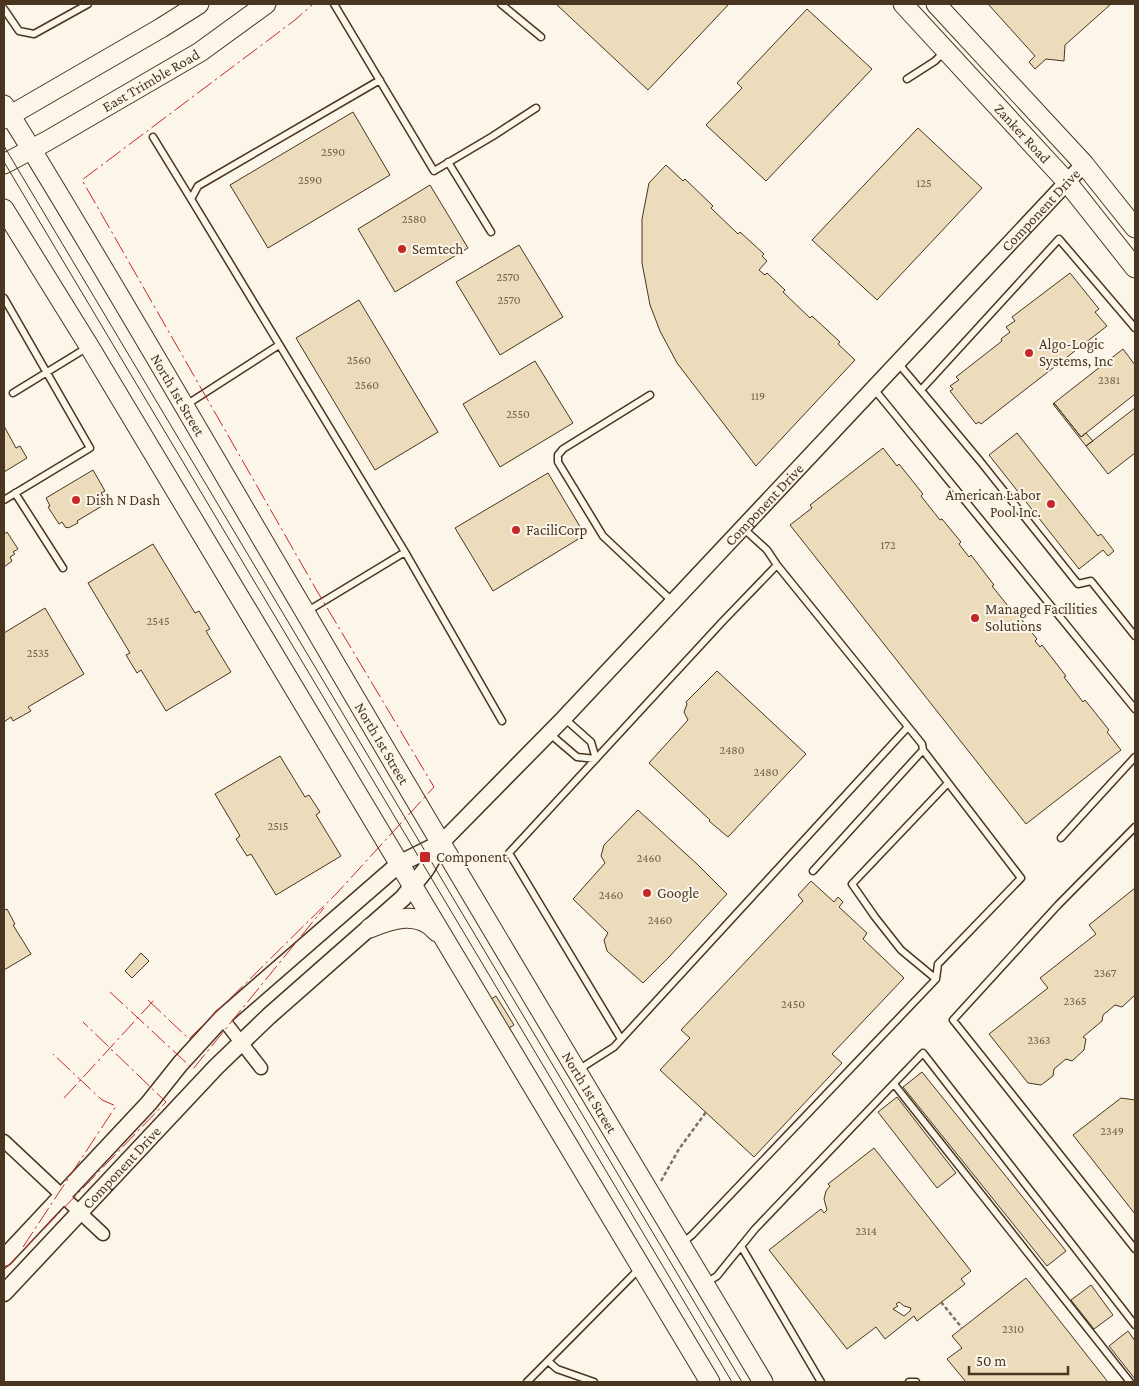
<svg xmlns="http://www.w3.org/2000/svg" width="1139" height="1386" font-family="'Crimson Pro',serif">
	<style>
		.building { fill: #ecdcbc; stroke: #4a3520; fill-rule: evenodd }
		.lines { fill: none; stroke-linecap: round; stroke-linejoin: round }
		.service-casing { stroke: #4a3520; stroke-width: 9 }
		.minor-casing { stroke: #4a3520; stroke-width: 15 }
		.tertiary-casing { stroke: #4a3520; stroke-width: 18 }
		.secondary-casing { stroke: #4a3520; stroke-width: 19 }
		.primary-casing { stroke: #4a3520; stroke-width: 21 }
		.path { stroke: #7f6f5c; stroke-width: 2.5; stroke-dasharray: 4 2.5; stroke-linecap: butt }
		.service { stroke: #fbf6e9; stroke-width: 6 }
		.minor { stroke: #fbf6e9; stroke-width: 12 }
		.tertiary { stroke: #fbf6e9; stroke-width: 15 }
		.secondary { stroke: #fbf6e9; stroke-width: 16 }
		.primary { stroke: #fbf6e9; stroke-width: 19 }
		.tram { stroke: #4a3520; stroke-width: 1 }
		.power { stroke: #c62828; stroke-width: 1; stroke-dasharray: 18 4 2.5 4; stroke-linecap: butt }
		.poi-dot { fill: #c62828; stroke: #fbf6e9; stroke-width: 2 }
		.labels { text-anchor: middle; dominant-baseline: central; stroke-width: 4; stroke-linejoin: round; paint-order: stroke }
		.number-label { font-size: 12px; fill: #725f47 }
		.street-label { font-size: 15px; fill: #4a3520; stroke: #fbf6e9 }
		.poi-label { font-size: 15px; fill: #4a3520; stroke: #fbf6e9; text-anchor: start }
	</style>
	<rect width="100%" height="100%" fill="#fbf6e9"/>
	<path class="building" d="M556 4H729L648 90Z
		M988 4H1111L1065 45 1064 61 1046 59 1035 69 1029 62 1035 56Z
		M807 9 872 69 766 181 706 125 742 88 737 83Z
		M353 112 390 175 268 248 230 185Z
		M918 128 982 188 877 300 812 240Z
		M666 165 683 181 685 179 713 206 711 208 738 234 740 232 764 254 762 256 767 261 759 270 765 275 767 273 785 290 783 292 810 318 812 316 840 342 838 344 855 360 756 466 677 363 660 331 650 305 642 263V219L649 183Z
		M430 185 468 248 395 292 358 229Z
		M519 245 563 317 500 355 456 282Z
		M1070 273 1099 309 1095 312 1107 326 981 424 979 422 976 424 950 391 953 389 950 386 959 380 956 377 1002 341 1001 339 1010 332 1006 327 1015 321 1012 317Z
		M359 300 438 432 375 470 296 338Z
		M1123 349 1135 365V394L1081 437 1054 403Z
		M535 361 573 423 500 467 463 404Z
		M1054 403 1081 437 1086 433 1093 441 1086 446 1053 404Z
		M1135 408V453L1108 474 1086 446Z
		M4 426 16 448 20 446 27 458 4 472Z
		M1017 433 1098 536 1101 534 1114 551 1108 556 1103 550 1079 569 989 455Z
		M883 448 897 466 899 464 923 494 921 496 940 520 942 519 961 542 959 544 969 557 971 555 994 585 992 586 1012 611 1014 610 1037 639 1035 641 1040 647 1042 645 1066 676 1064 677 1083 702 1085 700 1109 730 1107 732 1121 750 1026 824 790 525 812 508 810 505Z
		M93 470 105 491 101 493 107 503 77 521 78 523 68 528 67 527 66 528 62 522 59 524 48 507 50 506 46 498Z
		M548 473 585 535 493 591 455 528Z
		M7 532 18 549 13 552 15 554 10 557 12 561 4 567V534Z
		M153 544 195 613 199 611 210 629 206 631 231 672 166 711 141 670 137 673 126 655 130 653 88 583Z
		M45 608 84 674 28 707 31 711 13 721 11 717 4 722V633Z
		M717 671 806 754 728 837 709 821 710 820 649 763 688 720 684 712 687 704 686 702Z
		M280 756 305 797 309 795 320 812 316 815 341 856 276 895 251 854 247 856 236 839 240 836 215 794Z
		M638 810 697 864 727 894 669 957 643 983 607 951 604 940 608 933 573 899 605 863 601 856 604 845Z
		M811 881 834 902 838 897 843 902 839 907 867 933 863 939 904 978 832 1054 842 1063 754 1157 660 1070 690 1038 681 1030 803 901 798 895Z
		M1135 888V995L1122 1007 1115 1005 1103 1015 1102 1021 1083 1037 1086 1039 1084 1050 1072 1061 1066 1059 1054 1069 1053 1076 1041 1085 1028 1083 989 1034 1048 988 1040 978 1096 934 1089 925Z
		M4 909 5 910 7 909 15 924 13 925 31 954 4 970Z
		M141 953 149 961 132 978 125 971Z
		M496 996 514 1025 509 1028 491 999Z
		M922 1072 1066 1251 1047 1266 903 1087Z
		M897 1097 956 1173 937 1188 878 1112Z
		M1121 1098 1135 1100V1214L1073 1135Z
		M874 1148 971 1271 961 1279 965 1284 917 1321 914 1316 885 1339 876 1327 847 1349 769 1250 821 1209 824 1213 827 1210 824 1199 826 1191 830 1186 828 1184ZM899 1302 904 1306 911 1308 910 1311 904 1316 893 1309 898 1306 896 1304Z
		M1026 1278 1108 1382H966L947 1359 962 1348 952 1336Z
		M1091 1285 1113 1315 1094 1329 1071 1300Z
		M1128 1331 1135 1341V1379L1109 1346Z"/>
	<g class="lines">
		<defs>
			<path id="service" d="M334 4 434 171 493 136 536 108
				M501 4 541 37
				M4 9 19 31 34 34 88 4
				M907 79 935 61 945 51
				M380 80 198 186 191 199 405 552 502 721
				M153 137 191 199
				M448 162 491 232
				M4 298 90 448 4 500
				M898 363 980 461 1078 584 1091 581 1135 636
				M874 389 1135 709
				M921 390 1059 239 1135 328
				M13 393 88 347
				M650 395 563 449 558 455V462L603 536 672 601
				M186 405 279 345
				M15 493 63 568
				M743 528 767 550 777 565 922 744 923 750 813 871
				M306 612 405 552
				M550 734 577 757 596 759 591 742 564 718
				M1135 827 1058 905 953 1020 1135 1249
				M1061 838 1135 757
				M936 979 901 950 875 917 852 884 948 783
				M621 1039 509 853 723 621 777 565
				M578 1070 614 1047 907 728
				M894 1084 1130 1382
				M682 1243 692 1235 936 979 938 964 1021 878 923 750
				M741 1246 821 1382
				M706 1283 717 1276 755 1229 923 1053 1135 1325
				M548 1361 557 1369 594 1382
				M527 1382 639 1269
				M909 1382H916"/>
			<path id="minor" d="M222 1018 261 1068
				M4 1141 103 1234"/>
			<g id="tertiary">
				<path id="s1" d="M441 843 564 718 1084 164"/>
			</g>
			<g id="secondary">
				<path d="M4 1258 149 1103 180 1064 222 1018 399 864 441 843"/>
				<path id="s2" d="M4 1293 216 1067 269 1016 403 898 426 869 441 843"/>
			</g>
			<g id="primary">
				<path id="s3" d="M903 4 1067 182 1135 268"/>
				<path d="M936 4 1084 164 1135 228"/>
				<path id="s4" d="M4 105C108 272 205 443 305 612 455 870 610 1126 763 1382"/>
				<path d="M4 119 161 28 199 4"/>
				<path id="s5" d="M4 164 47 141 200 52 266 4"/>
				<path d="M4 209 89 346 710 1382"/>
				<path d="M370 928C392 919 419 910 437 932"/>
			</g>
		</defs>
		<use href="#service" class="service-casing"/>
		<use href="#minor" class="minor-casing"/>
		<use href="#tertiary" class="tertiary-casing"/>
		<use href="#secondary" class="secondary-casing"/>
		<use href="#primary" class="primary-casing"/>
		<path class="path" d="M661 1181 679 1149 706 1112
			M941 1302 962 1328"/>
		<use href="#service" class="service"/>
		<use href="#minor" class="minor"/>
		<use href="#tertiary" class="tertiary"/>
		<use href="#secondary" class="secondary"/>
		<use href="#primary" class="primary"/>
		<path class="tram" d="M4 146 742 1382
			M4 162 732 1382"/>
		<path class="power" d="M110 992 193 1069 324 908
			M148 1000 189 1039 337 893 434 787 317 591 82 180 295 20 313 4
			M64 1098 155 999
			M23 1247 116 1106 102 1100 53 1054
			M4 1270 166 1102 83 1022"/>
	</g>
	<g class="poi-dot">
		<circle cx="402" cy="249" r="5"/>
		<circle cx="1029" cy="353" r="5"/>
		<circle cx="76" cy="500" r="5"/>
		<circle cx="1051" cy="504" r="5"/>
		<circle cx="516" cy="530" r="5"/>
		<circle cx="975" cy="618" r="5"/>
		<rect x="419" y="851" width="12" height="12" rx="2.5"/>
		<circle cx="647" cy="893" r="5"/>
	</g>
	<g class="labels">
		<g class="number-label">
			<text x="333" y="152">2590</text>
			<text x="310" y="180">2590</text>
			<text x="924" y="183">125</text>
			<text x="414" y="219">2580</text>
			<text x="508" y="277">2570</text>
			<text x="509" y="300">2570</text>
			<text x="359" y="360">2560</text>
			<text x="1109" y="380">2381</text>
			<text x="367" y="385">2560</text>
			<text x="758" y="396">119</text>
			<text x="518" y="414">2550</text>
			<text x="888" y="545">172</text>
			<text x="158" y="621">2545</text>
			<text x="38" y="653">2535</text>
			<text x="732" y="750">2480</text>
			<text x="766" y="772">2480</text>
			<text x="278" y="826">2515</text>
			<text x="649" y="858">2460</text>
			<text x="611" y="895">2460</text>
			<text x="660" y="920">2460</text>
			<text x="1105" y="973">2367</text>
			<text x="1075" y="1001">2365</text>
			<text x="793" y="1004">2450</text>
			<text x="1039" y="1040">2363</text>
			<text x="1112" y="1131">2349</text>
			<text x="866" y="1231">2314</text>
			<text x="1013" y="1329">2310</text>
		</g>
		<g class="street-label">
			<text stroke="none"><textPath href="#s5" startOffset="169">East Trimble Road</textPath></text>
			<text stroke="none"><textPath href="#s3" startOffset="176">Zanker Road</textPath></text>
			<text stroke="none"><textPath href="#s1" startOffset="872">Component Drive</textPath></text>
			<text stroke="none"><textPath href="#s4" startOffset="338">North 1st Street</textPath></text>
			<text stroke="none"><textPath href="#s1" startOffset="468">Component Drive</textPath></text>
			<text stroke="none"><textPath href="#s4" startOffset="742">North 1st Street</textPath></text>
			<text stroke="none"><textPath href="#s4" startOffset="1148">North 1st Street</textPath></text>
			<text stroke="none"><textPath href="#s2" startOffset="172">Component Drive</textPath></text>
		</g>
		<g class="poi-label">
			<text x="412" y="249">Semtech</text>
			<text x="1039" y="344">Algo-Logic<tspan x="1039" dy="17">Systems, Inc</tspan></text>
			<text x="1041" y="495" text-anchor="end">American Labor<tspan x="1041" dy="17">Pool Inc.</tspan></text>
			<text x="86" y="500">Dish N Dash</text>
			<text x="526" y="530">FaciliCorp</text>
			<text x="985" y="609">Managed Facilities<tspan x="985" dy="17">Solutions</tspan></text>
			<text x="436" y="857">Component</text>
			<text x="657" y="893">Google</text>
		</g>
	</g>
	<rect width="1139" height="1386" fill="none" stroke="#4a3520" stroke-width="10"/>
	<path d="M969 1366v8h99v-8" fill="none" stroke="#4a3520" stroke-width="2.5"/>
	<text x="976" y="1366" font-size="15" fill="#4a3520" stroke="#fbf6e9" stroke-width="4" paint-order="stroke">50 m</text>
</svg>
